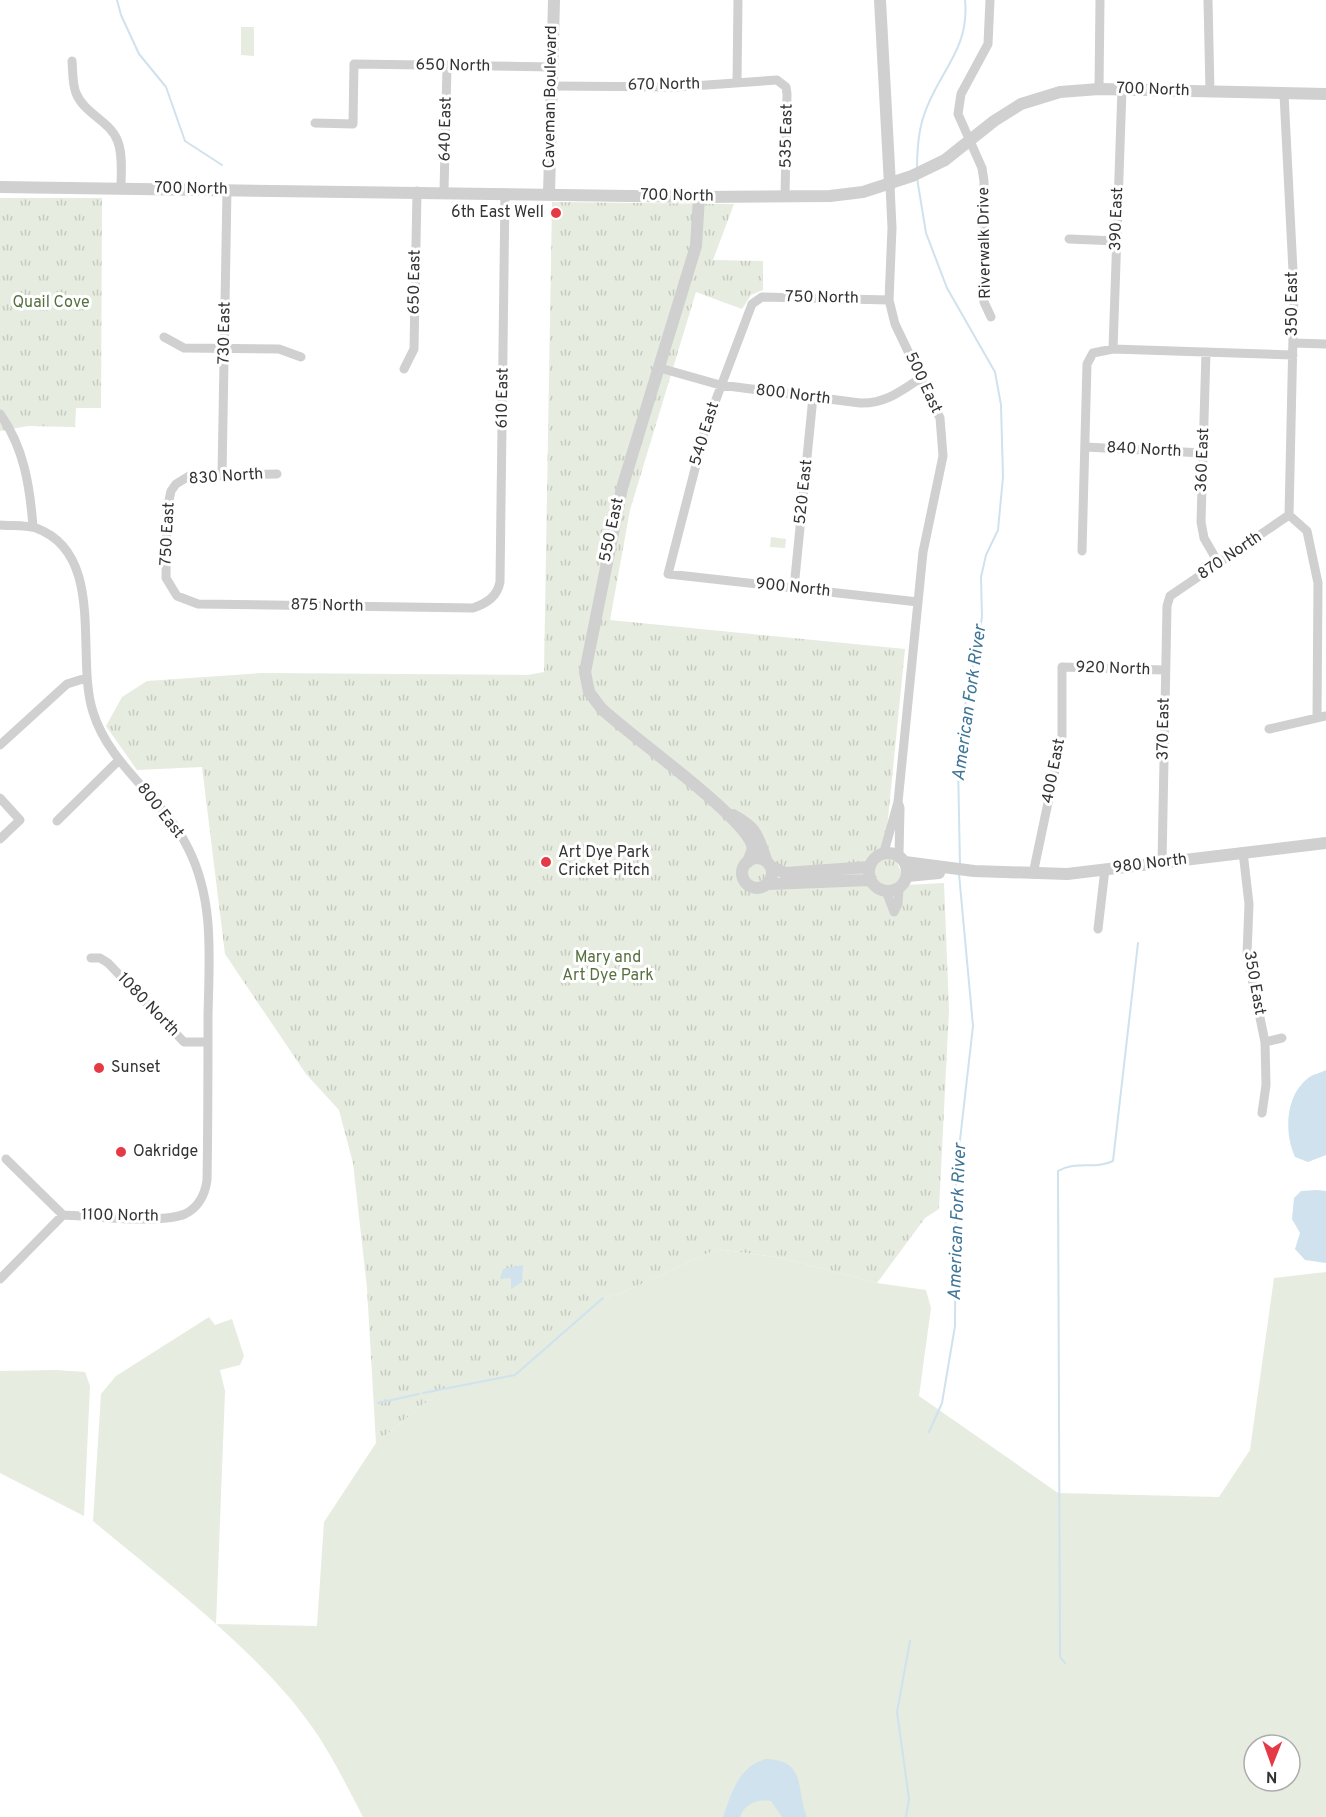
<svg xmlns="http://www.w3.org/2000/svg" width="1326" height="1817" font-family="Overpass,sans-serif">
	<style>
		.grass { fill: #e6ecdf; fill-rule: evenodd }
		.park { fill: url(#park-tufts) }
		.water { fill: #cfe2ee }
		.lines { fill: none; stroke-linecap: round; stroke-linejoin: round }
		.stream { stroke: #cfe2ee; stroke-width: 2 }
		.minor { stroke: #d0d0d0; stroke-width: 9 }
		.tertiary { stroke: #d0d0d0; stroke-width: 12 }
		.poi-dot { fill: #e63946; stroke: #fff; stroke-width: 2 }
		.labels { text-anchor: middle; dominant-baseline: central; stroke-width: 6; stroke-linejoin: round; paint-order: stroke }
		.street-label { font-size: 16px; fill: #333; stroke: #fff }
		.poi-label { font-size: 16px; fill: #333; stroke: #fff; text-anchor: start }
		.park-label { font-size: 16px; fill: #56703f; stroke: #fff }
		.water-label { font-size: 18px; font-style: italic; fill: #3f7597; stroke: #fff }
	</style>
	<defs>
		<pattern id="park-tufts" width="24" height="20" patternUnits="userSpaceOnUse" patternTransform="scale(1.5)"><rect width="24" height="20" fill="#e6ecdf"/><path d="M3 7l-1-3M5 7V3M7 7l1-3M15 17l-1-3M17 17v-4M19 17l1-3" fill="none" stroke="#c6cbc0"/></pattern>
	</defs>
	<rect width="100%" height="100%" fill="#fff"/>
	<path class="grass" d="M241 27H254V56L241 55Z
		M771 537 786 539 785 548 770 547Z
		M717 1249 782 1258 877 1283 926 1290 931 1308 919 1396 1058 1493 1219 1497 1250 1450 1274 1278 1326 1272V1817H363C349 1790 335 1762 319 1737 266 1656 167 1583 93 1521L101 1394 116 1376 209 1317 215 1325 232 1319 244 1356 240 1365 220 1370 225 1391 216 1624 317 1626 324 1522 376 1443 441 1390 515 1375 603 1298 622 1293ZM1254 1745H1290V1781H1254Z
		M55 1370 85 1372 90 1386 84 1516 0 1473V1371Z"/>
	<path class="park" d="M0 198H102L101 408H76L75 427 28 426 0 431Z
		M552 202 734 204 713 260 763 261V290L751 295 742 309 696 292 630 510 610 620 905 649 886 838 907 885 944 883 949 1010 939 1209 925 1218 877 1283 782 1258 717 1249 622 1293 603 1298 515 1375 441 1390 376 1443 367 1288 353 1163 339 1110 306 1074 225 954 202 767 137 770 106 726 122 697 147 681 262 673 528 675 544 672Z"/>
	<path class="water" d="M1326 1070V1155L1308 1162 1295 1157C1284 1133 1285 1096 1308 1078 1313 1074 1321 1073 1326 1070Z
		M1317 1190 1326 1191V1263L1305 1260 1295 1249 1300 1233 1292 1219 1294 1198 1301 1191Z
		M523 1265 522 1282 511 1289V1278L500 1279 503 1269Z
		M766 1759C808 1761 795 1789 807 1817H782L771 1801C758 1799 745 1803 740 1817H723C732 1792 738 1767 766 1759Z"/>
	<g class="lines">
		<path class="stream" d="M117 0 121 15 139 54 166 87 185 141 222 165
			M917 170C917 152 918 132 924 115 938 72 970 50 965 0
			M917 178 926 233 947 288 995 372 1001 405 1003 477 998 530 986 555 981 577 982 617 960 732 958 764 960 866
			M423 1393 515 1375 603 1298
			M378 1403 419 1394
			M929 1432 942 1403 955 1326 956 1175 973 1026 959 874
			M1065 1663 1060 1657 1058 1171C1076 1160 1095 1170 1113 1161L1138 943
			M906 1817 909 1799 897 1712 910 1641"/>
		<path class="minor" d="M990 0 988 44 961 94 958 114 982 168 984 181V302L991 317
			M1208 0 1210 92
			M72 61C73 71 72 83 76 93 84 114 111 121 118 142 123 156 121 173 121 188
			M737 82 738 0
			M552 86 678 87 777 80 786 87 787 94 785 197
			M1099 89 1100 0
			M1284 94 1294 291 1289 515
			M315 123 353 124 354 64 552 67
			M444 191 447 66
			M1069 239 1117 241
			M889 300 762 297 752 304 706 426 668 574 918 602
			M164 337 184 348 279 349 301 357
			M1293 343 1326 344
			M1113 349 1122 89
			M1206 352 1201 522 1204 538 1219 564
			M660 368 720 385 860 403C885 404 901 391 922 377
			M404 369 414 349 417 191
			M0 414C24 447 30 487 33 527
			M1085 447 1203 453
			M277 474 189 476 176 484 171 491 167 510 166 578 177 596 198 604 473 608C487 603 497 597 500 582L505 193
			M222 476 227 189
			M1289 515 1307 531 1318 583 1317 717
			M0 525C11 526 26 525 36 528 107 554 75 658 93 712 110 767 163 797 188 848 215 901 209 959 208 1017 208 1071 208 1126 207 1180 205 1195 199 1207 185 1214 162 1224 91 1216 63 1215L0 1279
			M1082 551 1087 364 1093 353 1113 349 1293 355
			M794 588 813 397
			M1269 729 1326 716
			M0 745 67 684 86 678
			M0 798 20 820 0 839
			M898 802 900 808 899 855
			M57 821 118 761
			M884 852 898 802 923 552 943 456 940 418 895 324 889 300 892 228 890 185
			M1243 852 1249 904 1247 954 1265 1042 1266 1085 1262 1113
			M1162 863 1167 606 1170 596 1289 515
			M1033 874 1062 736V667L1164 670
			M886 891 894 912
			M894 912 898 904 899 888
			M1098 929 1105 869
			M91 958H100L108 963 184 1042H208
			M1265 1042 1282 1038
			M6 1159 63 1215"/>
		<path class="tertiary" d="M880 0 890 185
			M0 187 699 197 830 196 863 192 912 176 945 160 994 121 1021 104 1060 92 1099 89 1326 94
			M549 194 554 0
			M699 197 696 246 622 488 585 672 589 692 601 708C627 734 751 820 753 849L748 862
			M733 815C759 829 757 836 767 862
			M869 872a19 19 0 1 1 38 0a19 19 0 1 1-38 0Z
			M742 873a15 15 0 1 1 30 0a15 15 0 1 1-30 0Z
			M905 862 974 871 1067 874 1326 843
			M770 866 785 873 869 867
			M907 876 939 873
			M768 884 870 880"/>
	</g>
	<g class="poi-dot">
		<circle cx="556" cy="213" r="6"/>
		<circle cx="546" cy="862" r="6"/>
		<circle cx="99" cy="1068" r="6"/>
		<circle cx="121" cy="1152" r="6"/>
	</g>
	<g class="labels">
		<g class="street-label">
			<text transform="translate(453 66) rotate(1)">650 North</text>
			<text transform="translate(664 85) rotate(-1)">670 North</text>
			<text transform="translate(1153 90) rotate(2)">700 North</text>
			<text transform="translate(551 97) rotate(-89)">Caveman Boulevard</text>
			<text transform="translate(446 129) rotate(-89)">640 East</text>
			<text transform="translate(787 136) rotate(-89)">535 East</text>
			<text transform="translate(191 189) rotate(1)">700 North</text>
			<text transform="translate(677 196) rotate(1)">700 North</text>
			<text transform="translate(1117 219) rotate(-88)">390 East</text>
			<text transform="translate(985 243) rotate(-91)">Riverwalk Drive</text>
			<text transform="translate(415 282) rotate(-89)">650 East</text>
			<text transform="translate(822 298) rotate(1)">750 North</text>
			<text transform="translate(1293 304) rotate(-90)">350 East</text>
			<text transform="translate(225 333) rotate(-89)">730 East</text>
			<text transform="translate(923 383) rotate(65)">500 East</text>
			<text transform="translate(793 395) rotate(7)">800 North</text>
			<text transform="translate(503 398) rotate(-89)">610 East</text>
			<text transform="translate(705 434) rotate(-73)">540 East</text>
			<text transform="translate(1144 450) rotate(3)">840 North</text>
			<text transform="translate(1203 460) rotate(-88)">360 East</text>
			<text transform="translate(226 477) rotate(-4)">830 North</text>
			<text transform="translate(804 492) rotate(-84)">520 East</text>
			<text transform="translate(612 530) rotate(-78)">550 East</text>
			<text transform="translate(168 534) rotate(-87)">750 East</text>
			<text transform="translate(1230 556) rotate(-34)">870 North</text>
			<text transform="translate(793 588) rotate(6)">900 North</text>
			<text transform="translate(327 606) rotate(1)">875 North</text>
			<text transform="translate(1113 669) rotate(2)">920 North</text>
			<text transform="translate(1164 729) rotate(-89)">370 East</text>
			<text transform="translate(1054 771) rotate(-79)">400 East</text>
			<text transform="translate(160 811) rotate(52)">800 East</text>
			<text transform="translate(1150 864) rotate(-7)">980 North</text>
			<text transform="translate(1254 983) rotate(80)">350 East</text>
			<text transform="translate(148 1005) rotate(46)">1080 North</text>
			<text transform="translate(120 1216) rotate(1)">1100 North</text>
		</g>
		<g class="poi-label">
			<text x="544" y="213" text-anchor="end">6th East Well</text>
			<text x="558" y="853">Art Dye Park<tspan x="558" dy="18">Cricket Pitch</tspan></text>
			<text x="111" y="1068">Sunset</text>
			<text x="133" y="1152">Oakridge</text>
		</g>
		<g class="park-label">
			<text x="51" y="303">Quail Cove</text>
			<text x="608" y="958">Mary and<tspan x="608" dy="18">Art Dye Park</tspan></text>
		</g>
		<g class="water-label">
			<text transform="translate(970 703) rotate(-82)">American Fork River</text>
			<text transform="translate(958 1222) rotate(-88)">American Fork River</text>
		</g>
	</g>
	<g transform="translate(1272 1763) rotate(181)"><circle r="28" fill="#ffffff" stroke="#adadad" stroke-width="1.5"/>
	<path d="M0-4.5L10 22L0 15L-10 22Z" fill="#e63946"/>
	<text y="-9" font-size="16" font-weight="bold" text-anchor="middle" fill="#333333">N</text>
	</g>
</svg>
